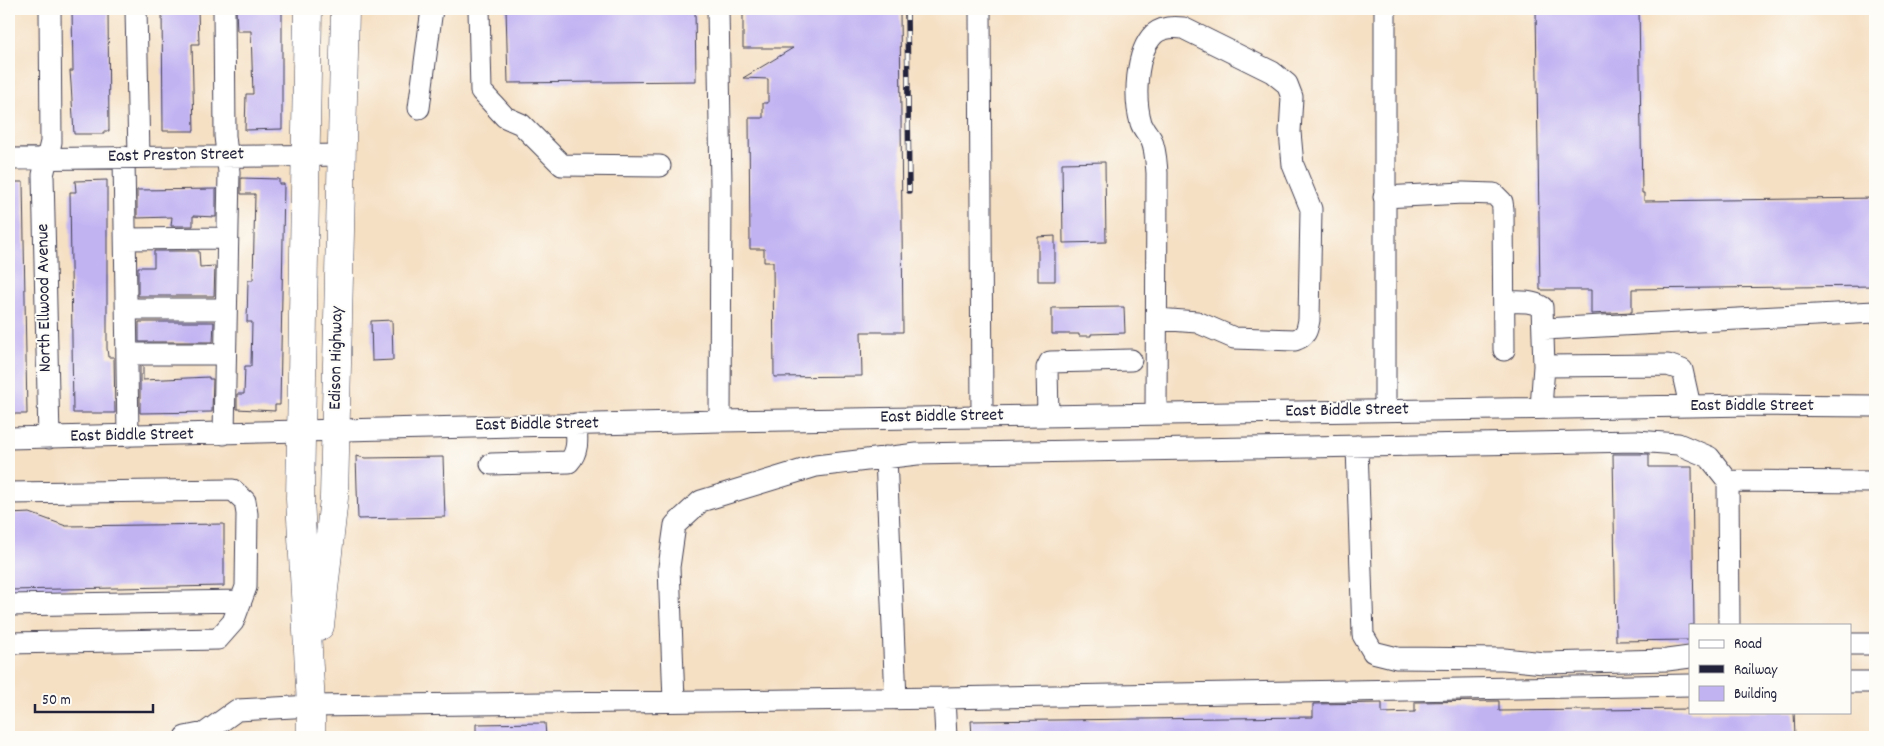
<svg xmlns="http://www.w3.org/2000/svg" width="1884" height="746" font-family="Dekko,sans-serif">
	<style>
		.building { fill: #c1b3f2 }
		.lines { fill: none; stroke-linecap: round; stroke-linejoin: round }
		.minor-casing { stroke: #423e50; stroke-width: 23 }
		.major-casing { stroke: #423e50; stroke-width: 29 }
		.minor { stroke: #fff; stroke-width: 21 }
		.major { stroke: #fff; stroke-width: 28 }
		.rail-casing { stroke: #22223b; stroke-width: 5.5 }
		.rail { stroke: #fdfcf7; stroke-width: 4; stroke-dasharray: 11; stroke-linecap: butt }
		.labels { text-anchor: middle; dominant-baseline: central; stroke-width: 4; stroke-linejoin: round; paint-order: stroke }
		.street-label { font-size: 18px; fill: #22223b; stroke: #fdfcf7 }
	</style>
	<rect width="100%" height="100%" fill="#fdfcf7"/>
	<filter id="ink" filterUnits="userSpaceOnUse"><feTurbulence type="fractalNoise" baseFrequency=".02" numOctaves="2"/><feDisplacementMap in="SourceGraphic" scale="10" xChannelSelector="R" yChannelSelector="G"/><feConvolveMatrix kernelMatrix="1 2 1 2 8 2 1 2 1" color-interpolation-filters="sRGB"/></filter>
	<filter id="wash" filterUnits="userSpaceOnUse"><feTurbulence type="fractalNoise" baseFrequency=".0096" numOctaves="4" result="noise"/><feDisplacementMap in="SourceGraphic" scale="20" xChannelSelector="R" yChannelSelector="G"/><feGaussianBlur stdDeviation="1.12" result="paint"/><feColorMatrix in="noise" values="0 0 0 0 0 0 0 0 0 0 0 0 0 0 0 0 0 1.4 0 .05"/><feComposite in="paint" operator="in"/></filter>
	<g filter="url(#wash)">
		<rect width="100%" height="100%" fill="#f5e0c4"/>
		<g id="blocks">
			<path class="building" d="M72 9H108L109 131H104V134H74L71 84 70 71H73Z
				M162 9H198L199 44H192L194 131H163Z
				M236 9H282V129L245 130 246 94H253L251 31H237Z
				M506 9H695L696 81 508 83Z
				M743 9H900L903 332H861L862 376 774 377 773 262H764V249H750L749 118H763V103H768V79L743 78 793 48H743Z
				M1536 9H1639L1642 193H1644V201L1875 198V286L1632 289V312L1591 314V290H1540Z
				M1105 162 1106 242 1063 243 1062 163Z
				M241 178 279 179V184H284L280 405H275V411L237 409V394H244L245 366H251L252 322H247L248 280H253L255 194H241Z
				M107 180V348L108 357H114L115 413H73L70 192H76L75 181Z
				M9 182H23L27 414H9Z
				M216 189V217L193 216V226H171L172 217 137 218V190Z
				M1055 236V281H1038V237Z
				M154 251H199L200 267 215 266 214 296H138V267H154Z
				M1124 307 1125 333 1091 334V336H1079V334H1052V308Z
				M392 320 393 360 372 361 371 321Z
				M139 322H214L213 342H139Z
				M140 366H143V380L209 377V379H213L212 412 140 413Z
				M1613 454H1649V467H1692L1694 625H1690V640L1616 641Z
				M356 456 365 458 443 457 445 517 358 519Z
				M30 513 66 526 224 524V586L9 590V514Z
				M1499 701V711L1690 709V712H1794L1795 737H972L971 721 1313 717V704L1382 703V713L1415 712V702Z
				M545 723 546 737H476V724Z"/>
		</g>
	</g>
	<g filter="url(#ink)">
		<use href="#blocks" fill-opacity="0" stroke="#423e50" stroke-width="1"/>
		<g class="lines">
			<defs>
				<path id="minor" d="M136 9 139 157
					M224 9 225 136 229 172 224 434
					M479 9 481 91 505 117 521 124 562 165 660 166
					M718 9 721 185 720 421
					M980 9 982 416
					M419 108 432 9
					M124 157 128 436
					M9 159 343 155
					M1384 197 1463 193 1494 194 1502 202 1503 209 1504 350
					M126 239 227 238
					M1505 302C1517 302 1531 300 1542 307L1544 366
					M127 309H226
					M1544 329 1875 312
					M128 354H225
					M1541 408 1544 366 1668 365 1682 370 1690 406
					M1385 410V9
					M1156 414 1157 173C1156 162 1156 150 1151 139 1148 134 1143 129 1141 123 1134 99 1135 53 1154 34 1162 27 1174 27 1183 28L1272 72 1287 84 1292 97 1290 132 1293 165 1311 209 1309 320C1307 331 1306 336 1295 340L1234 338 1197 322 1157 319
					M1048 416 1047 368 1050 362 1131 360
					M9 438 720 421 1753 405 1875 406
					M49 438 43 175 51 142 50 9
					M1357 446 1363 635 1373 652 1397 658 1504 659 1544 663 1667 660 1690 657
					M886 457 896 699
					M491 464 569 462C579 451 577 438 576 424
					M9 493 233 490 245 501 247 514 246 587 233 622 218 639 9 643
					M9 605 241 601
					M1729 625 1728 481 1875 482
					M1850 644H1875
					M1850 682H1875
					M944 698 946 737
					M674 701 669 567 675 525 701 501 816 466 917 454 1636 441 1678 444 1709 457 1728 481
					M185 737 205 733 237 710 311 706 944 698 1690 685"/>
				<path id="major" d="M308 9 300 499 311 706V737
					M320 626 334 498 345 9"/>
			</defs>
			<use href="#minor" class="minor-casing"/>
			<use href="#major" class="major-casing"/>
			<use href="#minor" class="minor"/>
			<use href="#major" class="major"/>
			<defs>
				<path id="rail" d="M907 9 909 191"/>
			</defs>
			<use href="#rail" class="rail-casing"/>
			<use href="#rail" class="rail"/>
		</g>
	</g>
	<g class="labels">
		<g class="street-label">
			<text transform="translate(176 156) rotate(-1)">East Preston Street</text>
			<text transform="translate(45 298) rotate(-91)">North Ellwood Avenue</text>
			<text transform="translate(337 358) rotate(-89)">Edison Highway</text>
			<text x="1752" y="406">East Biddle Street</text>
			<text transform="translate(1347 411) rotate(-1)">East Biddle Street</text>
			<text transform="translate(942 417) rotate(-1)">East Biddle Street</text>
			<text transform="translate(537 425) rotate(-1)">East Biddle Street</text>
			<text transform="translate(132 436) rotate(-1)">East Biddle Street</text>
		</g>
	</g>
	<rect width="1884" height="746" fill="none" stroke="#fdfcf7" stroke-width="30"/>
	<rect x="1689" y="624" width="162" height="90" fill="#fdfcf7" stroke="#a5a5ac"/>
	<rect x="1699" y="640" width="25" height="8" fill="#ffffff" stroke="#a5a5ac"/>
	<text x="1734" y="648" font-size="15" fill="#22223b">Road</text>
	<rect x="1699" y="665" width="25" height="8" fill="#22223b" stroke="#a5a5ac"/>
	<text x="1734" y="674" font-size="15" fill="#22223b">Railway</text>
	<rect x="1699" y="686" width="25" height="15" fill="#c1b3f2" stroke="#a5a5ac"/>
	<text x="1734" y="698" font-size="15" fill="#22223b">Building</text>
	<path d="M35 704v8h118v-8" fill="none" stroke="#22223b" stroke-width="2.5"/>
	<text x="42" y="704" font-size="15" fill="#22223b" stroke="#fdfcf7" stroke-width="4" paint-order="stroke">50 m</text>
</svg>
